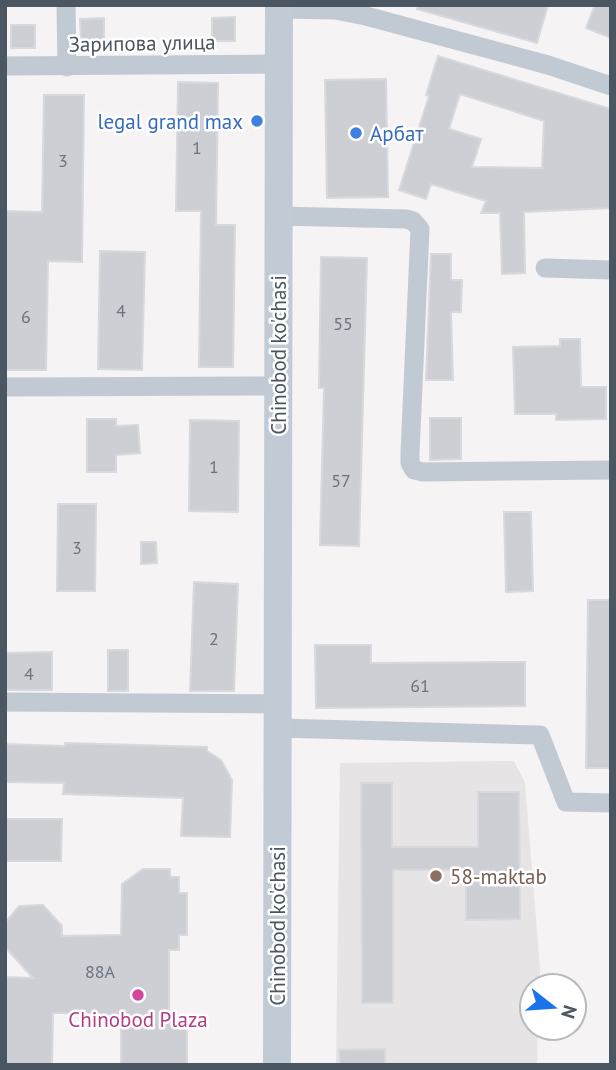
<svg xmlns="http://www.w3.org/2000/svg" width="616" height="1070" font-family="'PT Sans',sans-serif">
	<style>
		.education { fill: #e6e4e5 }
		.building { fill: #cdcfd5; stroke: #d7d9de; stroke-width: 2; fill-rule: evenodd }
		.lines { fill: none; stroke-linecap: round; stroke-linejoin: round }
		.street { stroke: #c1cad2; stroke-width: 19 }
		.secondary { stroke: #c1cbd6; stroke-width: 28 }
		.shop-dot { fill: #3f7fe0; stroke: #fff; stroke-width: 2.5 }
		.education-dot { fill: #8d6e63; stroke: #fff; stroke-width: 2.5 }
		.hotel-dot { fill: #d1479c; stroke: #fff; stroke-width: 2.5 }
		.labels { text-anchor: middle; dominant-baseline: central; stroke-width: 5; stroke-linejoin: round; paint-order: stroke }
		.number-label { font-size: 18px; fill: #6b747e }
		.street-label { font-size: 21px; fill: #4a5661; stroke: #fff }
		.shop-label { font-size: 21px; fill: #366cbe; stroke: #fff; text-anchor: end }
		.education-label { font-size: 21px; fill: #785e54; stroke: #fff; text-anchor: start }
		.hotel-label { font-size: 21px; fill: #b23c85; stroke: #fff }
	</style>
	<rect width="100%" height="100%" fill="#f5f3f3"/>
	<path class="education" d="M514 761 525 783 540 968V986H532V1028H538L537 1065H336L340 763Z"/>
	<path class="building" d="M418 5H548L537 43 417 9Z
		M595 5H611V38L586 28Z
		M235 17V41H212V18Z
		M104 18V42L81 43 80 19Z
		M11 25H35V48H11Z
		M438 56 611 109V208L524 212 525 273 502 274 500 213H481L486 201 431 184 426 199 399 190 429 96 426 95ZM460 94 544 121 542 168 472 167 481 139 449 129Z
		M386 79 388 197 327 198 325 80Z
		M178 82 218 83 216 225H235L233 367H199L201 211H176Z
		M44 95H84L82 262 48 261 46 370H5V211L42 212Z
		M100 251 145 252 142 370 98 369Z
		M431 254H451V280H462L461 312H451L453 380H426Z
		M321 257 367 258 359 546 320 545 324 388H319Z
		M560 339H580L581 387H606V419L556 420V414H515L513 347 560 346Z
		M430 418H461V459L430 460Z
		M87 419H116V426L138 425 140 453 116 455V472H87Z
		M190 420 239 421 238 512 189 511Z
		M58 504H96L95 591H57Z
		M504 512H531L533 591 506 592Z
		M141 542H156L157 563 141 564Z
		M194 582 238 584 234 691H190Z
		M588 600H611V768H586Z
		M315 645H371V663L525 662V706L316 708Z
		M108 650H128V691H108Z
		M52 652V690H5V653Z
		M65 743 207 747V751L221 760 232 780 230 837 181 836 183 798 63 794 64 783 5 782V744L65 746Z
		M361 783H392V847H478V792H519L520 919 466 920V870H393V1003H362Z
		M5 819H62L61 861H5Z
		M143 869H170V877H179V893H187V935H179V950H169V1015H179L178 1029H187V1065H121V1022H87V1013H53L52 1065H5V977L33 978 5 947V923L19 906 43 905 62 926V936L121 935 122 884Z
		M385 1049V1065H340L339 1050Z"/>
	<g class="lines">
		<path class="street" d="M66 5 67 67
			M279 9 335 10 366 16 548 65 611 86
			M5 66 279 64
			M279 216 406 219 413 221 420 229 410 453V463L414 470 423 472 611 470
			M545 268 611 270
			M5 387 278 386
			M5 702 277 704
			M278 728 540 735 566 802 611 803"/>
		<path class="secondary" d="M277 1065 279 5"/>
	</g>
	<g class="shop-dot">
		<circle cx="257" cy="121" r="7"/>
		<circle cx="356" cy="133" r="7"/>
	</g>
	<circle class="education-dot" cx="436" cy="876" r="7"/>
	<circle class="hotel-dot" cx="138" cy="995" r="7"/>
	<g class="labels">
		<g class="number-label">
			<text x="197" y="147">1</text>
			<text x="63" y="160">3</text>
			<text x="121" y="310">4</text>
			<text x="26" y="316">6</text>
			<text x="343" y="323">55</text>
			<text x="214" y="466">1</text>
			<text x="341" y="480">57</text>
			<text x="77" y="547">3</text>
			<text x="214" y="638">2</text>
			<text x="29" y="673">4</text>
			<text x="420" y="685">61</text>
			<text x="100" y="971">88A</text>
		</g>
		<g class="street-label">
			<text transform="translate(142 43) rotate(-1)">Зарипова улица</text>
			<text transform="translate(278 355) rotate(-90)">Chinobod ko'chasi</text>
			<text transform="translate(277 926) rotate(-90)">Chinobod ko'chasi</text>
		</g>
		<g class="shop-label">
			<text x="243" y="121">legal grand max</text>
			<text x="370" y="133" text-anchor="start">Арбат</text>
		</g>
		<g class="education-label">
			<text x="450" y="876">58-maktab</text>
		</g>
		<g class="hotel-label">
			<text x="138" y="1019">Chinobod Plaza</text>
		</g>
	</g>
	<rect width="616" height="1070" fill="none" stroke="#4a5661" stroke-width="14"/>
	<g transform="translate(553 1007) rotate(107)"><circle r="33" fill="#ffffff" stroke="#b7bbc0" stroke-width="2"/>
	<path d="M0-5L12 26L0 18L-12 26Z" fill="#1a73e8"/>
	<text y="-10" font-size="19" font-weight="bold" text-anchor="middle" fill="#4a5661">N</text>
	</g>
</svg>
